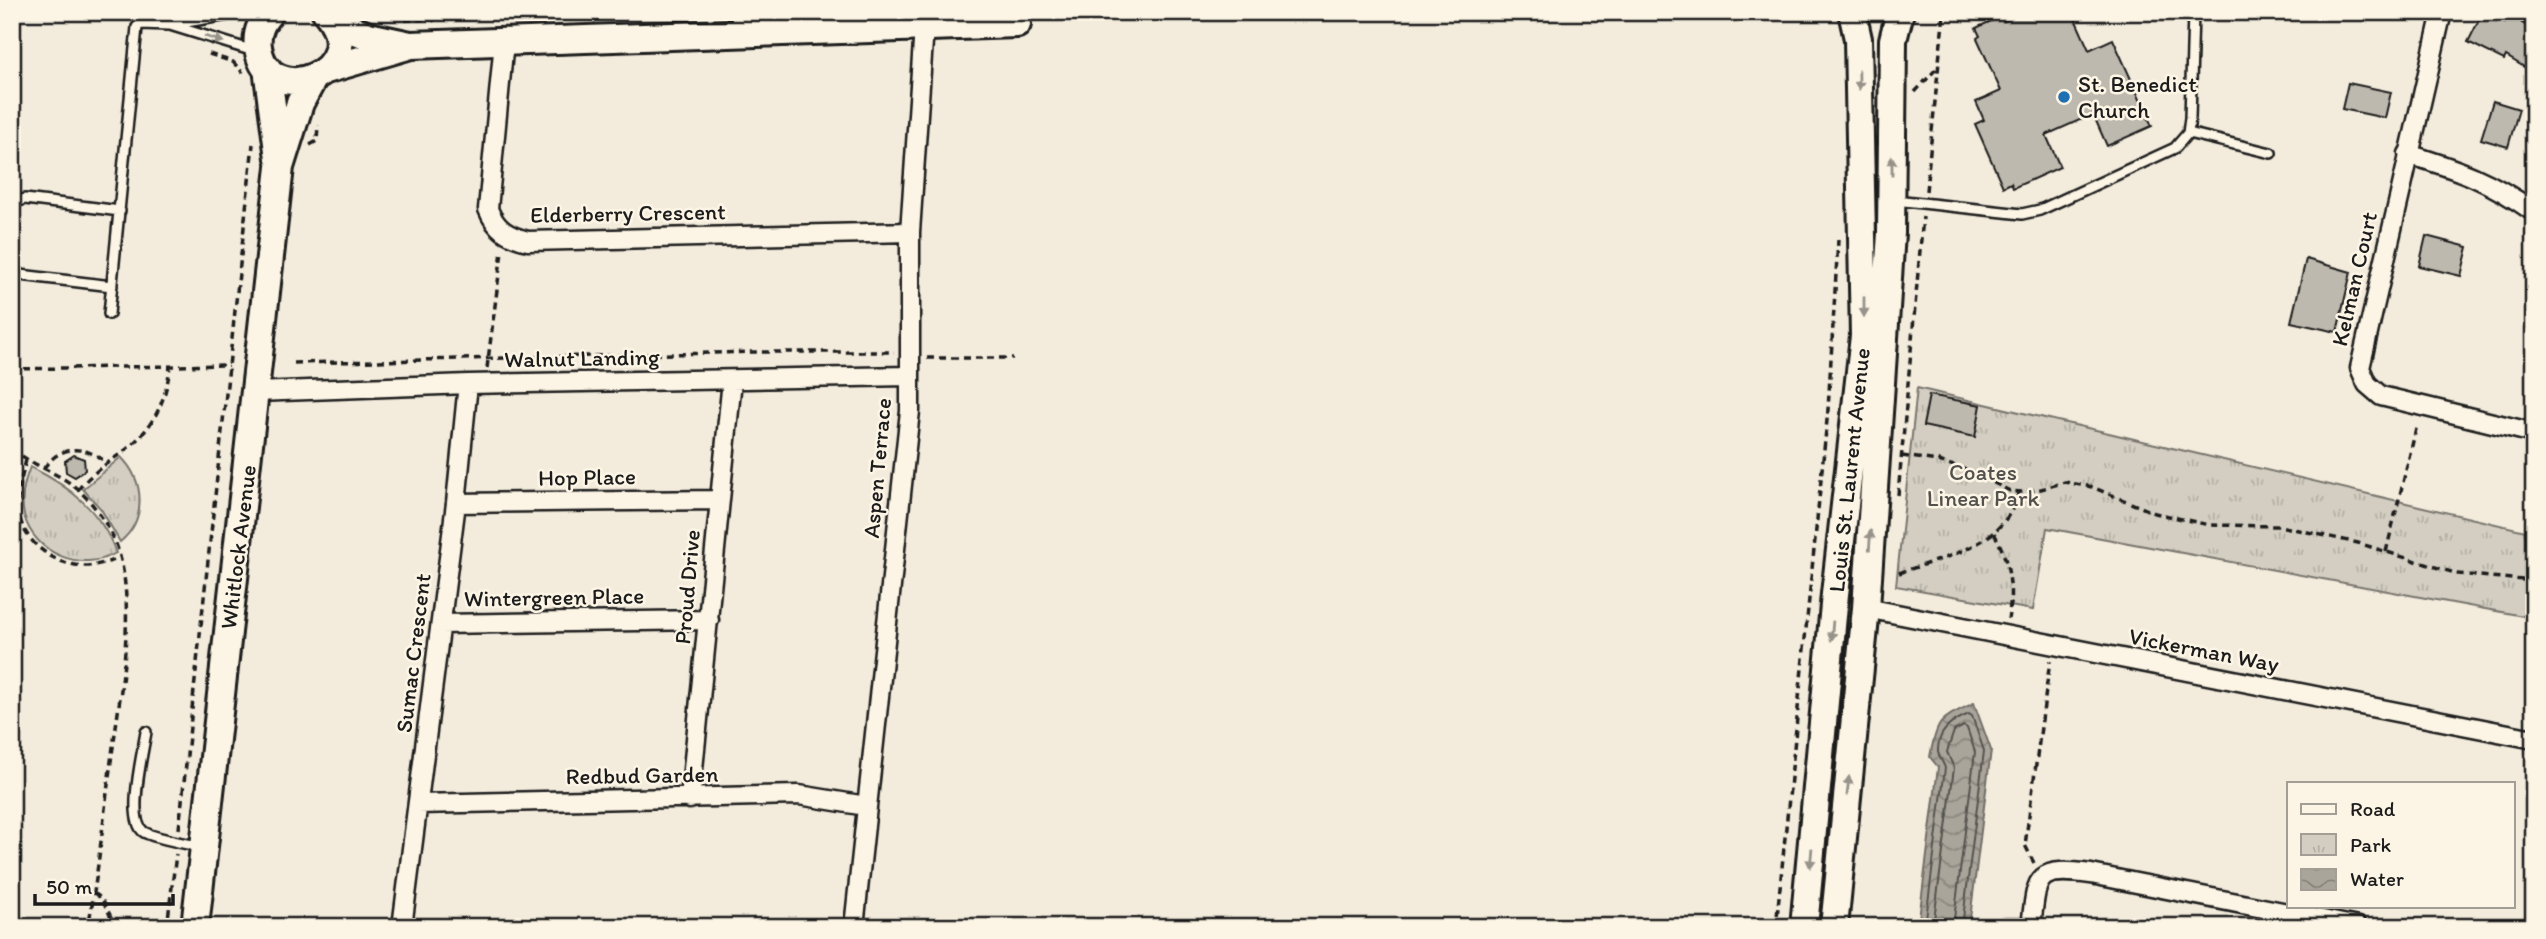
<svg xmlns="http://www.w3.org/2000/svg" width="2546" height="939" font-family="Itim,sans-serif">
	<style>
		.park { fill: url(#park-tufts); stroke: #78756e; stroke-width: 2 }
		.water { fill: url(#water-waves); stroke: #716e68; stroke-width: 2 }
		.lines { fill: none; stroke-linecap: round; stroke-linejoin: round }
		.shore { stroke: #55534f; stroke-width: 2 }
		.building { fill: #beb9ae; stroke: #1c1c1c; stroke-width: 2 }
		.lane-casing { stroke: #1c1c1c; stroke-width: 14 }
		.street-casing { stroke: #1c1c1c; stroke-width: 23 }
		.secondary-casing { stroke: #1c1c1c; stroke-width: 32 }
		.path { stroke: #1c1c1c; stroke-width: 3.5; stroke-dasharray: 7 5; stroke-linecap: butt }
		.lane { stroke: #fcf5e5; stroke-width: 9 }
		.street { stroke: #fcf5e5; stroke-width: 18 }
		.secondary { stroke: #fcf5e5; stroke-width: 26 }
		.oneway { fill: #97938b }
		.poi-dot { fill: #1f6fb2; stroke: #fcf5e5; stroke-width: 2.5 }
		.labels { text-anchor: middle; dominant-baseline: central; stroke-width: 5; stroke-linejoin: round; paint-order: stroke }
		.poi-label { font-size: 23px; fill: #1c1c1c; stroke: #fcf5e5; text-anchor: start }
		.street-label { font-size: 23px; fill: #1c1c1c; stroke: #fcf5e5 }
		.park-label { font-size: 23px; fill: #53514e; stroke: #fcf5e5 }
	</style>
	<defs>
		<pattern id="park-tufts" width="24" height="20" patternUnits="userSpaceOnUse" patternTransform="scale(1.75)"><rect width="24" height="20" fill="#d3cec1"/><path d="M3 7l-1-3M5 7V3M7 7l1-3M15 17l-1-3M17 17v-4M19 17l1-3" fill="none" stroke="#b5b0a5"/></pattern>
		<pattern id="water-waves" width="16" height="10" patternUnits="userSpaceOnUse" patternTransform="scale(1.75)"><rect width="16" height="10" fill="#aaa59b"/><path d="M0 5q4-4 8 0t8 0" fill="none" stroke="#8a867e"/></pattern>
	</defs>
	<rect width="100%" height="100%" fill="#f3ecdd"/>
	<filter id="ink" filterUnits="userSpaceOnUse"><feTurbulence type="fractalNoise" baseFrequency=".0143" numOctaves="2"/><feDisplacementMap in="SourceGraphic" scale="14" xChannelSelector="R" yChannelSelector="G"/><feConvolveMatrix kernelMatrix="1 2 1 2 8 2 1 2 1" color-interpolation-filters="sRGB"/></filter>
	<g filter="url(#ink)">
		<path class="park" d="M1917 388 2534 533V618L2047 528 2033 610 1896 586Z
			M121 457C145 481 147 520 120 542L101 509 83 489Z
			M30 467C70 486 101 511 116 553 82 573 34 554 24 515 20 498 24 482 30 467Z"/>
		<path class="water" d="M1974 703 1991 750 1969 927H1918L1938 767 1930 757C1937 718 1941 719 1974 703Z"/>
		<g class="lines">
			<path class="shore" d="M1925 927 1945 768C1943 762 1939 757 1938 752 1937 731 1952 721 1969 714L1972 716 1984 751 1962 927
				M1933 927 1954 768 1947 752 1954 731 1964 726 1967 728 1975 752 1953 927"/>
		</g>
		<path class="building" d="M2022 12H2072L2089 50 2113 39 2152 126 2107 146 2093 114 2046 135 2060 167 2013 188 2011 183 2003 187 1975 124 1984 120 1976 102 2001 91 1977 38 1980 36 1976 28 2002 16 2004 21Z
			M2483 12 2505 22 2509 14 2524 21 2522 23 2534 30V73L2506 56 2504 60 2468 42Z
			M2348 83 2391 92 2385 118 2342 109Z
			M2493 101 2519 109 2508 147 2481 139Z
			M2426 236 2468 247 2461 276 2419 266Z
			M2306 259 2351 272 2337 332 2291 322Z
			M1929 395 1981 405 1975 437 1923 426Z
			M74 455 84 459 85 470 75 477 66 472 65 461Z"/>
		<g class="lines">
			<defs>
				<path id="lane" d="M170 25 257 52
					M2188 133 2271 153
					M1895 200 2022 214 2040 210 2175 148 2188 133 2190 118 2193 12
					M12 203 25 199 120 211
					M12 274 112 286
					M109 314 137 27 141 24 168 25 246 12
					M146 732C143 752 126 820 144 832 153 838 189 844 202 847"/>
				<path id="street" d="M741 12V33
					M2442 12 2360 368 2367 384 2381 396 2534 433
					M504 41 488 209C496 229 507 236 528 241L910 232
					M2408 154C2460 170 2489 180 2534 212
					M256 392 468 384 909 376
					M456 503 719 500
					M1866 608 2534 739
					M441 624 709 620
					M690 799 732 380
					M418 804 799 795 866 806
					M402 927 456 503 468 384
					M854 927 910 411V232L925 12
					M2031 927C2037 875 2035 867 2091 874L2358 927"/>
				<path id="secondary" d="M270 12C261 22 256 34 258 47 267 114 375 71 326 12
					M333 21 368 36 410 45
					M267 68 279 158
					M326 70 411 45 1017 24
					M195 927 280 167 300 103 313 79
					M1804 927 1835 594 1864 336 1858 39 1852 12
					M1834 927 1866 608 1891 233 1893 40 1900 12"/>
			</defs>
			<use href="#lane" class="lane-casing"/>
			<use href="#street" class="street-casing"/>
			<use href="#secondary" class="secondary-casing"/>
			<path class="path" d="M405 20 433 19 435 22
				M209 54 233 62 243 73
				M1915 92 1938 67
				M310 145 317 141 318 125
				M1926 191 1944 12
				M927 358H1013
				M294 363 755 352H894
				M487 368 502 251
				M12 369 229 365
				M12 449C28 462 45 468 62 478 83 490 100 512 111 533 142 591 118 705 110 769 103 822 98 875 88 927
				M1902 456 1939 461 1972 472 2010 491 2022 492 2041 489 2065 482 2092 487 2155 513 2209 525 2280 526 2358 543 2458 574 2534 581
				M26 460C22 476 17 493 18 509 21 542 56 567 88 566 99 565 110 561 120 559
				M44 468C61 444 85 445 107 463
				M78 490C89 475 105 465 120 454 151 432 166 404 170 366
				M1898 495 1923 217
				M1994 533C2009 560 2014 589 2008 619
				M2386 552 2417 425
				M1899 573C1946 556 2005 547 2019 491
				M179 829 253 144
				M2034 863 2025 845 2050 661
				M94 893 102 899 116 927
				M167 927 176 854
				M1776 927 1828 410 1838 240"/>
			<use href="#lane" class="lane"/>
			<use href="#street" class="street"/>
			<use href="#secondary" class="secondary"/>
		</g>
		<defs><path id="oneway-solid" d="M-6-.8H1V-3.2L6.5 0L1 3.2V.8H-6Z" transform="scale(1.75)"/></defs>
		<g class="oneway">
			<use href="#oneway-solid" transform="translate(214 39) rotate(17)"/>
			<use href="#oneway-solid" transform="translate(1859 80) rotate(89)"/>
			<use href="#oneway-solid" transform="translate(1892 166) rotate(-90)"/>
			<use href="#oneway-solid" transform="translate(1864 307) rotate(90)"/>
			<use href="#oneway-solid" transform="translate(1870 540) rotate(-86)"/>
			<use href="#oneway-solid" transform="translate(1832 631) rotate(95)"/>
			<use href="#oneway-solid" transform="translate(1848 786) rotate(-84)"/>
			<use href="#oneway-solid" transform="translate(1811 858) rotate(95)"/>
		</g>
	</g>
	<circle class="poi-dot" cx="2064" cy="97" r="7"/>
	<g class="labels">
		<g class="poi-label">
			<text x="2078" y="84">St. Benedict<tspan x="2078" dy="26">Church</tspan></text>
		</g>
		<g class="street-label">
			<text transform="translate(628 213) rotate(-1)">Elderberry Crescent</text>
			<text transform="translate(2354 279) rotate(-77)">Kelman Court</text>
			<text transform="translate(582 358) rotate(-1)">Walnut Landing</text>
			<text transform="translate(877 468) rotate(-85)">Aspen Terrace</text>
			<text transform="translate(1849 470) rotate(-84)">Louis St. Laurent Avenue</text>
			<text transform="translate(587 477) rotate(-1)">Hop Place</text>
			<text transform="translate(238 547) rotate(-83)">Whitlock Avenue</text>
			<text transform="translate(687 587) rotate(-85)">Proud Drive</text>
			<text transform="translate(554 597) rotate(-1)">Wintergreen Place</text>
			<text transform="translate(2204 650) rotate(11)">Vickerman Way</text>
			<text transform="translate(413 653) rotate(-83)">Sumac Crescent</text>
			<text transform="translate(642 775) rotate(-1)">Redbud Garden</text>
		</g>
		<g class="park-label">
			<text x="1983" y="472">Coates<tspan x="1983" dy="26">Linear Park</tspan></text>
		</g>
	</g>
	<rect width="2546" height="939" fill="none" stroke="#fcf5e5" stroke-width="42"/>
	<rect x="21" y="21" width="2504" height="897" fill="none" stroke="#1c1c1c" stroke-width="2.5" filter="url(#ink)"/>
	<rect x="2287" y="782" width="228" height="126" fill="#fcf5e5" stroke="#a29e95" stroke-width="2"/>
	<rect x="2301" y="804" width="35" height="10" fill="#fcf5e5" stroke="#a29e95" stroke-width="2"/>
	<text x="2350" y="816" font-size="21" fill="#1c1c1c">Road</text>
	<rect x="2301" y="834" width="35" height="21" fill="url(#park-tufts)" stroke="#a29e95" stroke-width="2"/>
	<text x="2350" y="852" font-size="21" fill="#1c1c1c">Park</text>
	<rect x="2301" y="869" width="35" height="21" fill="url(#water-waves)" stroke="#a29e95" stroke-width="2"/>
	<text x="2350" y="886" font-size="21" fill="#1c1c1c">Water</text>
	<path d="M35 894v10h138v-10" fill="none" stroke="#1c1c1c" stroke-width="3.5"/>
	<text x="46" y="894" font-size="21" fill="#1c1c1c" stroke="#fcf5e5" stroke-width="5" paint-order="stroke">50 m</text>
</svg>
